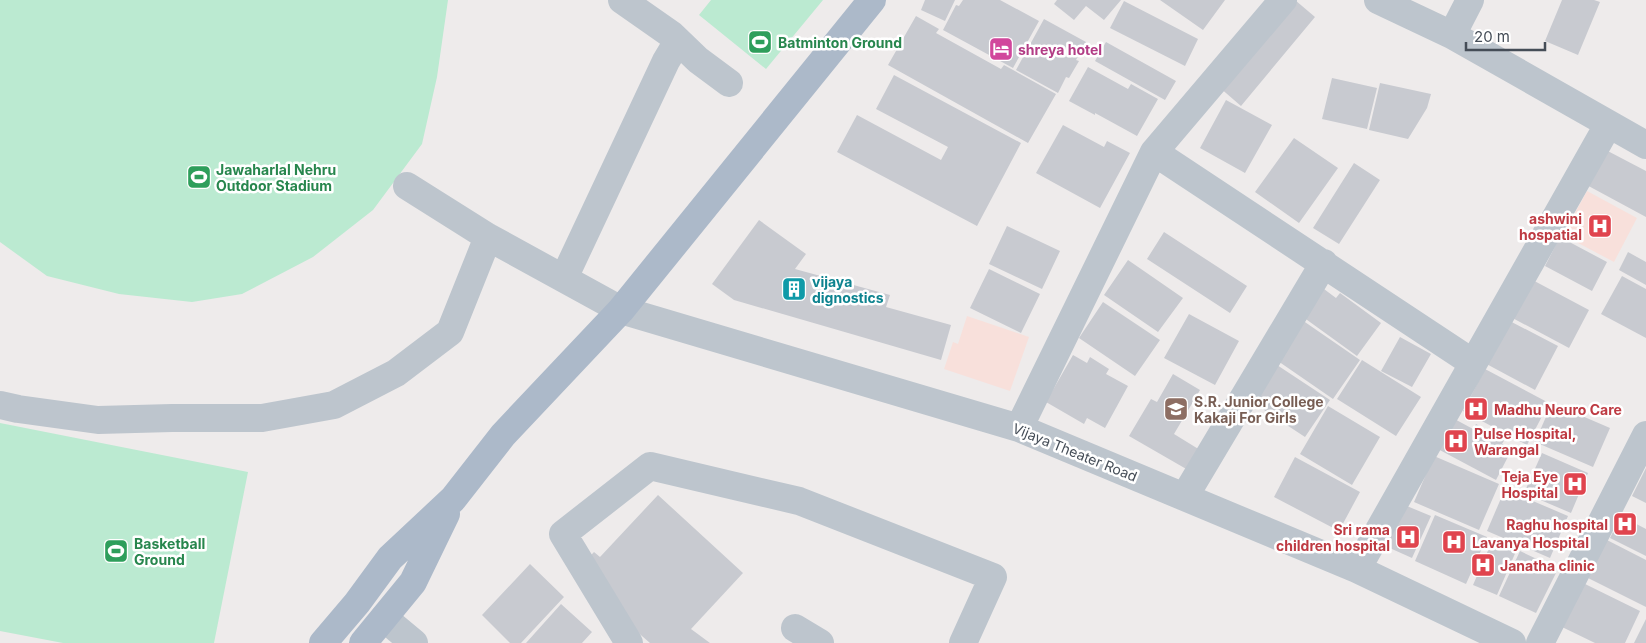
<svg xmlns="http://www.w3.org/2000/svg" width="1646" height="643" font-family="Inter,sans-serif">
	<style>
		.medical { fill: #f8e0db }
		.pitch { fill: #bbead1 }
		.building { fill: #c8cad0 }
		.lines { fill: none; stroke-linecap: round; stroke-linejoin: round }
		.minor { stroke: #bdc5cd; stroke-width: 28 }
		.major { stroke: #acb9c9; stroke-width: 28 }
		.labels { text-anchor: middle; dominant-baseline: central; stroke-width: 5; stroke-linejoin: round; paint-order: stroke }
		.leisure-label { font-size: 14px; font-weight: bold; fill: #27864d; stroke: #fff; text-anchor: start }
		.hotel-label { font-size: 14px; font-weight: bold; fill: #b23c85; stroke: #fff; text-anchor: start }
		.health-label { font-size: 14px; font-weight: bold; fill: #be3a42; stroke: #fff; text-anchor: end }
		.culture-label { font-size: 14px; font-weight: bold; fill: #0d838f; stroke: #fff; text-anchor: start }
		.education-label { font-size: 14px; font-weight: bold; fill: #785e54; stroke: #fff; text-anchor: start }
		.street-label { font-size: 14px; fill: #454d57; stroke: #fff }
	</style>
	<rect width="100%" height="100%" fill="#eeebeb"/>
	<path class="medical" d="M1587 191 1637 218 1614 262 1563 235Z
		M967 316 1029 337 1010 391 944 369 953 342 958 344Z"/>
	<path class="pitch" d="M0 0H448L437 77 422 144 373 210 313 257 242 294 192 302 119 294 47 276 0 242Z
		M711 0H823L766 69 699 15Z
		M0 423 248 472 214 643H63L0 631Z"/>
	<path class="building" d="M925 0H955L945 21 921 10Z
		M963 0H1000L1039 21 1013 68 943 30 956 5 959 6Z
		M1057 0H1121L1104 20 1086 6 1074 20 1054 4Z
		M1160 0H1225L1203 30Z
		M1295 0 1315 17 1241 106 1219 87Z
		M1562 0H1594L1600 2 1578 55 1545 41Z
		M1124 1 1198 39 1185 66 1110 28Z
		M916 16 939 29 936 33 1001 69 1004 65 1056 94 1028 143 888 65Z
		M1044 19 1086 42 1076 60 1079 61 1069 78 1066 77 1058 93 1016 70Z
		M1106 42 1176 81 1165 100 1095 61Z
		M1088 67 1128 89 1131 84 1158 99 1137 136 1095 113V115L1069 101Z
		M894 75 1021 143 977 226 837 152 857 115 941 160 948 147 876 109Z
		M1332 78 1377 88 1367 129 1322 119Z
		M1380 83 1431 94 1427 108 1408 139 1369 130Z
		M1226 100 1272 125 1245 173 1200 148Z
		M1063 125 1104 147 1107 141 1130 153 1100 208 1036 173Z
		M1294 138 1338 168 1299 223 1255 192Z
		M1602 148 1646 171V217L1583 183Z
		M1354 163 1380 180 1339 244 1313 228Z
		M759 220 806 254 795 269 890 295 886 307 951 325 941 360 734 300 712 284Z
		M1007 226 1060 251 1042 289 989 264Z
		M1164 232 1247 286 1230 313 1147 259Z
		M1560 237 1607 262 1592 291 1545 266Z
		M1628 252 1646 262V285L1619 270Z
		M1128 260 1183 298 1158 332 1104 295Z
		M989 269 1040 294 1021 333 970 308Z
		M1525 276 1589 310 1569 348 1505 314Z
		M1622 276 1646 289V338L1601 314Z
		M1324 289 1336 298 1340 293 1381 323 1357 356 1303 317Z
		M1103 302 1160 340 1135 376 1079 338Z
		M1189 314 1239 341 1215 385 1164 358Z
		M1504 318 1558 346 1535 390 1481 361Z
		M1302 320 1360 360 1333 399 1275 359Z
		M1400 337 1431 354 1412 387 1381 371Z
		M1073 355 1087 363 1090 357 1109 369 1106 374 1128 386 1105 428 1087 418 1084 424 1046 402Z
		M1362 360 1421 397 1396 436 1337 399Z
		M1277 365 1330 400 1305 437 1252 402Z
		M1485 369 1549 403 1527 445 1463 411Z
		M1173 374 1200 390 1174 434 1200 450 1188 470 1129 436 1151 399 1157 402Z
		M1552 403 1610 428 1593 467 1535 442Z
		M1328 406 1380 437 1352 485 1300 454Z
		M1449 416 1473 429 1476 424 1505 439 1502 444 1512 449 1496 480 1436 448Z
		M1542 453 1588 473 1571 513 1524 493Z
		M1434 456 1499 484 1479 530 1414 502Z
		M1295 457 1360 492 1339 531 1274 497Z
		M1646 468V503L1632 496Z
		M1505 489 1568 516 1550 558 1487 531Z
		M658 495 743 573 691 629 710 643H650L572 575 594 552 600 557Z
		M1402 504 1431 516 1412 558 1383 545Z
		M1435 515 1487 537 1466 584 1415 561Z
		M1621 516 1646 529V556L1610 538Z
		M1493 539 1517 549 1497 595 1473 585Z
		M1605 539 1646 560V607L1586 577Z
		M1520 551 1558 569 1536 613 1499 596Z
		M530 564 564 597 521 643H510L482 615Z
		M1583 583 1640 611 1625 643H1595L1562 627Z
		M561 604 592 632 582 643H526Z
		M1646 619V643H1634Z"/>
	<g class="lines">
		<path class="minor" d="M622 0 672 35 698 60 729 83
			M1378 0 1452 35 1646 145
			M1452 35 1470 0
			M1154 152 1473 363
			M407 186 488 237 621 310 1019 428 1357 569 1512 643
			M564 278 666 61 678 41
			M0 405 18 409 98 420 172 418H262L334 405 396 373 450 332 488 237
			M1019 428 1154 152 1283 0
			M1185 496 1324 263
			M1357 569 1608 125
			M384 618 414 643
			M795 628 820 643
			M629 643 563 534 650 466 799 501 993 577 963 643
			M1540 643 1646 435"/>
		<path class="major" d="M323 643 357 603 390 558 453 499 503 435 621 310 872 0
			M363 643 413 582 446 514"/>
	</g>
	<defs>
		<symbol id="stadium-square" viewBox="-11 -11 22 22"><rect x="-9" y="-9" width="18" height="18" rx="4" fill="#2e9e5b" stroke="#fff"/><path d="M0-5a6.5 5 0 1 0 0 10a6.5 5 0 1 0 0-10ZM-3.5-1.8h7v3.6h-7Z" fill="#fff"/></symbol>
		<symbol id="hotel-square" viewBox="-11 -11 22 22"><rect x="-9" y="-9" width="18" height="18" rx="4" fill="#d1479c" stroke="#fff"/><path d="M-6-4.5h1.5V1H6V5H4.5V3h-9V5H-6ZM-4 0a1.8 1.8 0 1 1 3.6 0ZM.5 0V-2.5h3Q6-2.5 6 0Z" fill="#fff"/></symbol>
		<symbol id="hospital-square" viewBox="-11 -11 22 22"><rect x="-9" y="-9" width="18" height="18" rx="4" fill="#e0444e" stroke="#fff"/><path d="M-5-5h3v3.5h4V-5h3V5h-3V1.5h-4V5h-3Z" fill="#fff"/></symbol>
		<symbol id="building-square" viewBox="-11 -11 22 22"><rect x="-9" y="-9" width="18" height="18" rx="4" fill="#0f9aa8" stroke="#fff"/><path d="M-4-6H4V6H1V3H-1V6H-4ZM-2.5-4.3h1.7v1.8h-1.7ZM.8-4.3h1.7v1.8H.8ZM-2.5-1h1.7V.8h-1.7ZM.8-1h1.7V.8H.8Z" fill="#fff"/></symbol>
		<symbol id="university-square" viewBox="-11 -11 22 22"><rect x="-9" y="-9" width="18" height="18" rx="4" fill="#8d6e63" stroke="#fff"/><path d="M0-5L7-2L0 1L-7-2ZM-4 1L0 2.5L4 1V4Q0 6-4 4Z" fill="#fff"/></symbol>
	</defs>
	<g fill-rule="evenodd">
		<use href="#stadium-square" x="746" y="28" width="28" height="28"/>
		<use href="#hotel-square" x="987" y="35" width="28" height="28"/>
		<use href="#stadium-square" x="185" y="163" width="28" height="28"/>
		<use href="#hospital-square" x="1586" y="212" width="28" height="28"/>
		<use href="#building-square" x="780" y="275" width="28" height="28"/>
		<use href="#university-square" x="1162" y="395" width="28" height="28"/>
		<use href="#hospital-square" x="1462" y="395" width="28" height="28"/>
		<use href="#hospital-square" x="1442" y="427" width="28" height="28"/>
		<use href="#hospital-square" x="1561" y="470" width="28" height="28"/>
		<use href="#hospital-square" x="1611" y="510" width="28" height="28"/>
		<use href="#hospital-square" x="1394" y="523" width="28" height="28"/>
		<use href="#hospital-square" x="1440" y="528" width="28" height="28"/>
		<use href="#stadium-square" x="102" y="537" width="28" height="28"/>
		<use href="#hospital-square" x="1469" y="551" width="28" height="28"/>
	</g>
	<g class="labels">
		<g class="leisure-label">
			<text x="778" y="42">Batminton Ground</text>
			<text x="216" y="169">Jawaharlal Nehru<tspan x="216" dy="16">Outdoor Stadium</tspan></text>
			<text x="134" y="543">Basketball<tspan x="134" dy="16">Ground</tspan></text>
		</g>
		<g class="hotel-label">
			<text x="1018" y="49">shreya hotel</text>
		</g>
		<g class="health-label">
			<text x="1582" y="218">ashwini<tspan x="1582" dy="16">hospatial</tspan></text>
			<text x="1494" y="409" text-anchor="start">Madhu Neuro Care</text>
			<text x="1474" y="433" text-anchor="start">Pulse Hospital,<tspan x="1474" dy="16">Warangal</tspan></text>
			<text x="1558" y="476">Teja Eye<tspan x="1558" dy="16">Hospital</tspan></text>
			<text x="1608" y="524">Raghu hospital</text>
			<text x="1390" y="529">Sri rama<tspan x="1390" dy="16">children hospital</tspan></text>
			<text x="1472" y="542" text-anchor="start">Lavanya Hospital</text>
			<text x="1500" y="565" text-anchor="start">Janatha clinic</text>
		</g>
		<g class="culture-label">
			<text x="812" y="281">vijaya<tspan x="812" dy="16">dignostics</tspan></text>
		</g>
		<g class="education-label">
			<text x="1194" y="401">S.R. Junior College<tspan x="1194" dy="16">Kakaji For Girls</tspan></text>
		</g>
		<g class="street-label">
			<text transform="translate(1075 452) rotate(22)">Vijaya Theater Road</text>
		</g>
	</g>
	<path d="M1466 42v8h79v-8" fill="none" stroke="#454d57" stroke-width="2.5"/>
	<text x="1474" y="42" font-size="15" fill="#454d57" stroke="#ffffff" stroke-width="4" paint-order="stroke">20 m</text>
</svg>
